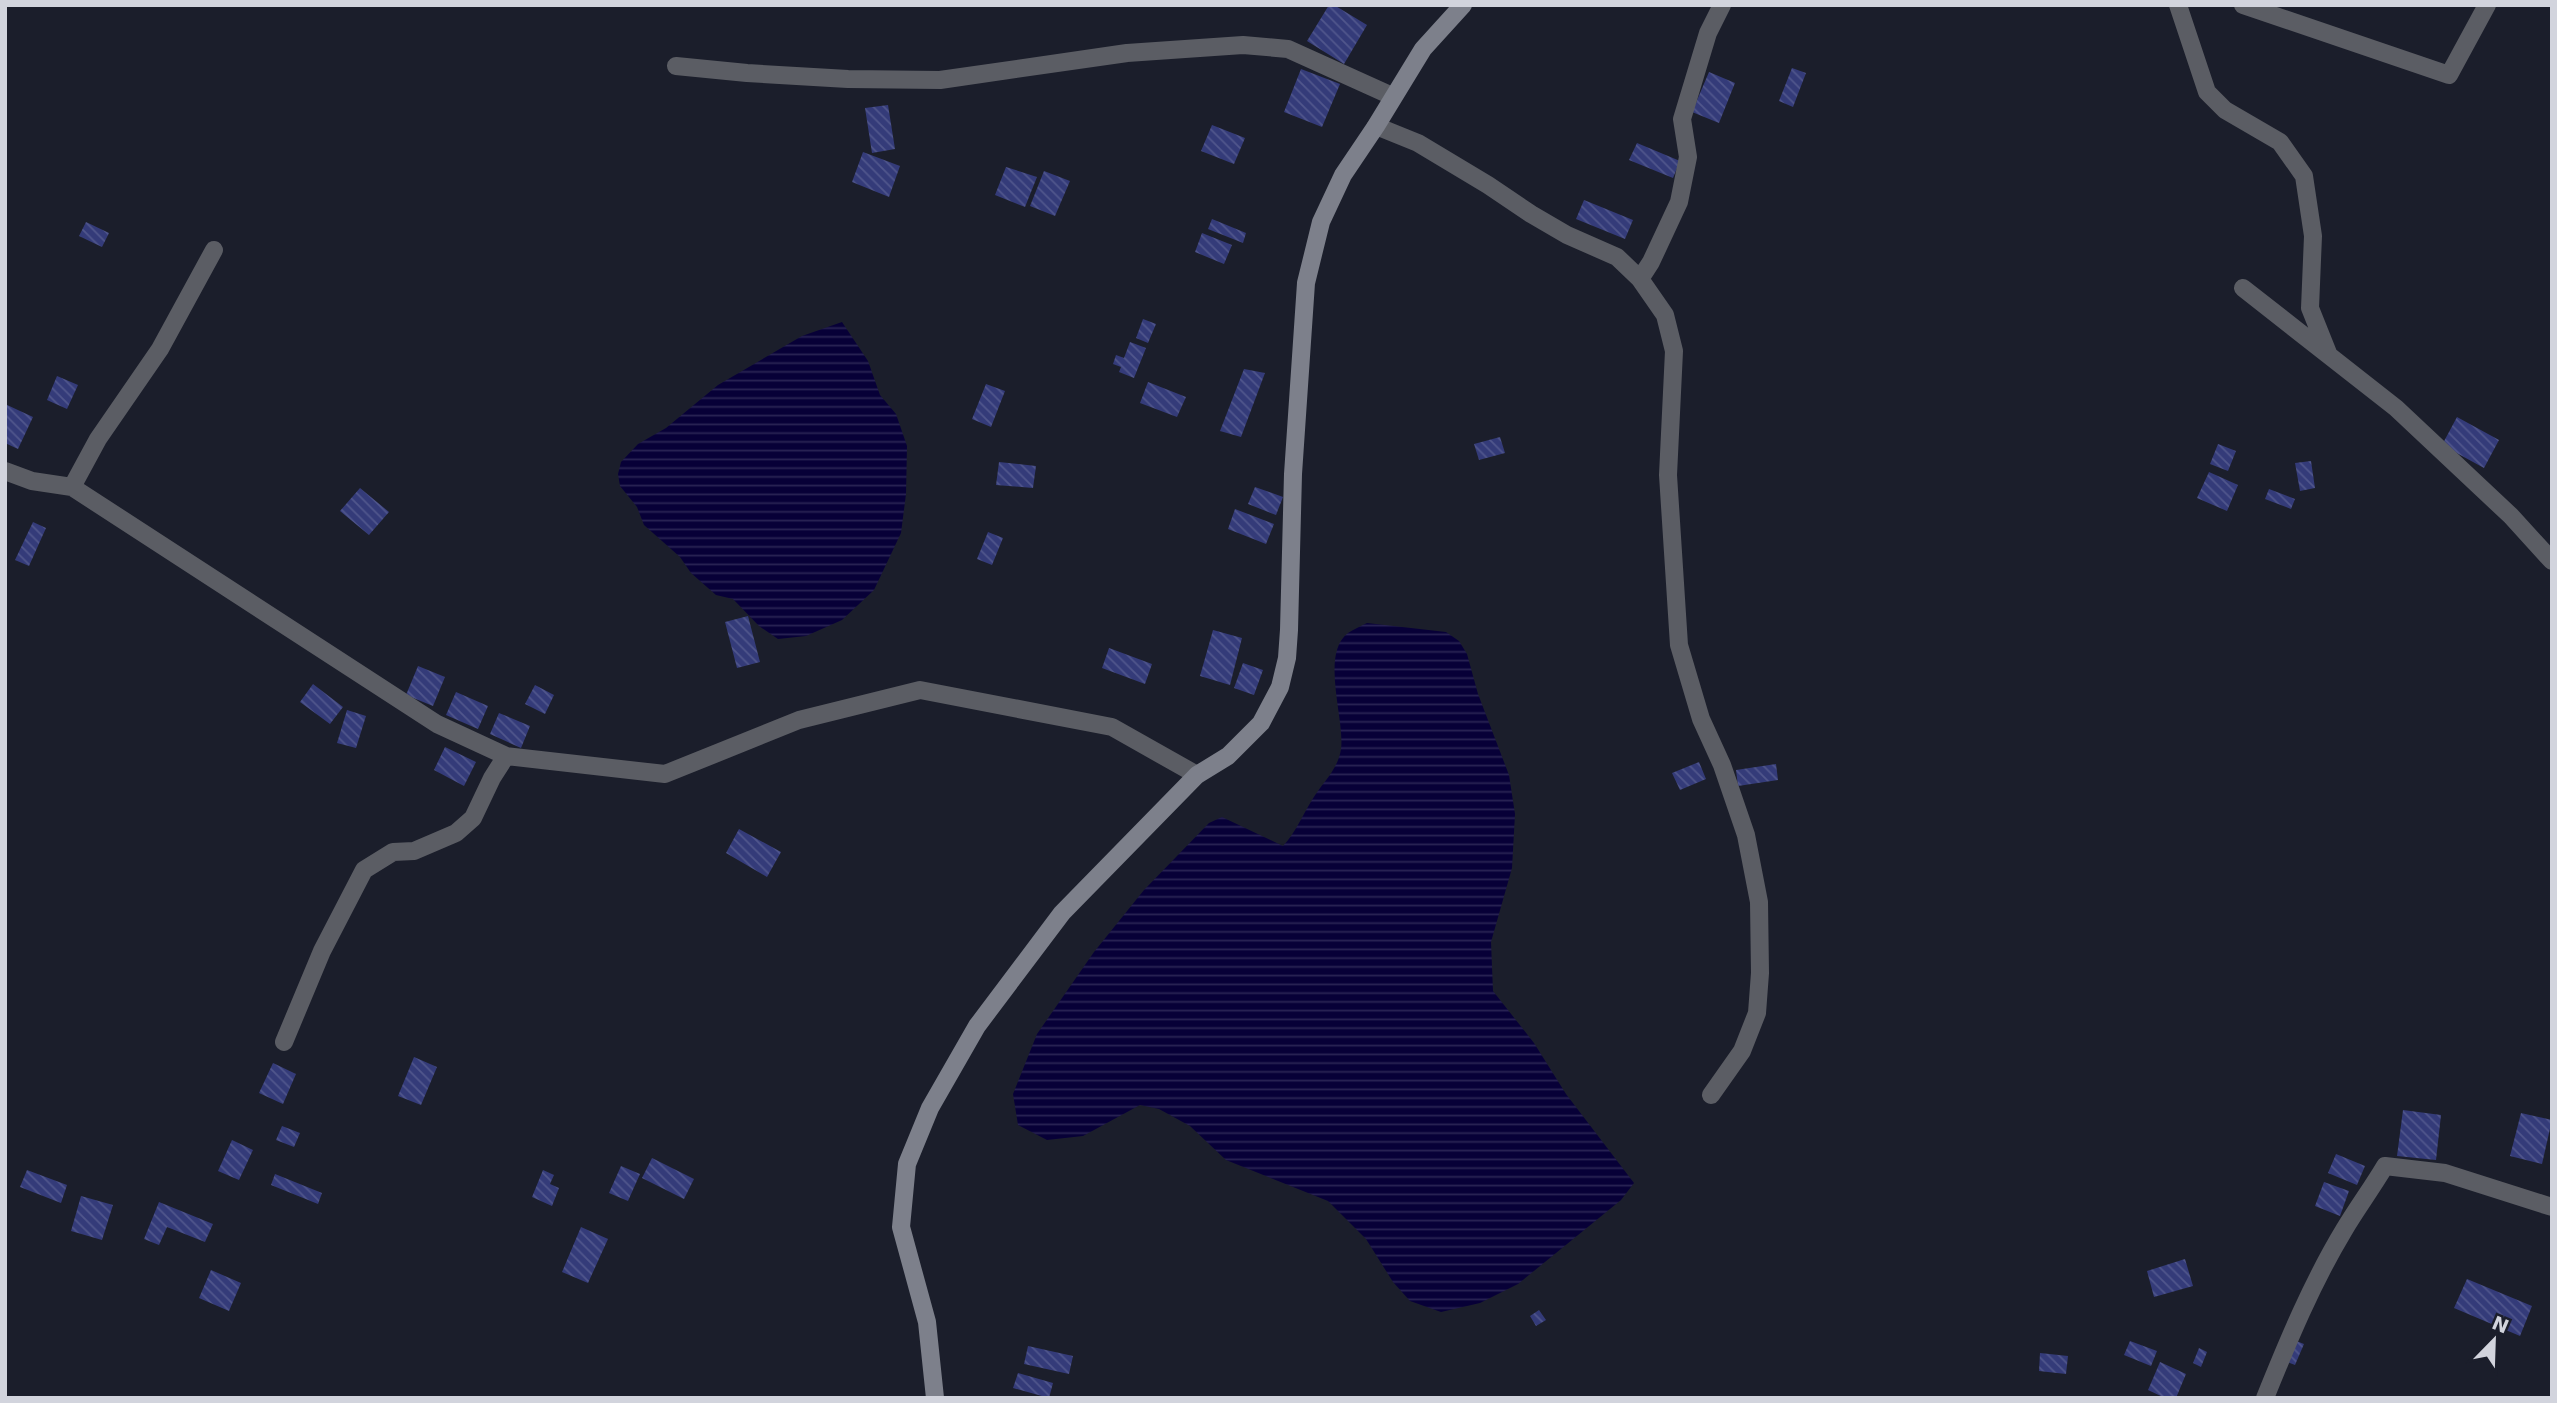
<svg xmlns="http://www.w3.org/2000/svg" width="2557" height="1403" font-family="'DejaVu Sans',sans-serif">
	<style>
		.water { fill: url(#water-rules) }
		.building { fill: url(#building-back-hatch) }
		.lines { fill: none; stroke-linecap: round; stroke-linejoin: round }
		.street { stroke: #5b5d64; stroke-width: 18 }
		.secondary { stroke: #7d808b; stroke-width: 18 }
	</style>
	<defs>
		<pattern id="water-rules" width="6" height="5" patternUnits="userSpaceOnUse" patternTransform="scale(1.75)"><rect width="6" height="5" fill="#070037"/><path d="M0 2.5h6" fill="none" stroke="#2a2454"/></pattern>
		<pattern id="building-back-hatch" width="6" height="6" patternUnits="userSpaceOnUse" patternTransform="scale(1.75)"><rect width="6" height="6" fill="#343b79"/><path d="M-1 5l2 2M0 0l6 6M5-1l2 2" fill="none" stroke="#50568c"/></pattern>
	</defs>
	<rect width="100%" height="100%" fill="#1b1e2b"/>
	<path class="water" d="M842 322 868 361 880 395 896 414 907 446 906 494 901 533 874 590 842 620 806 636 778 639 759 626 733 599 716 595 691 573 680 557 644 525 637 507 620 486 618 474 621 462 638 444 666 428 718 385 802 336Z
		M1367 623 1446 632 1459 641 1467 654 1478 694 1509 775 1515 814 1512 868 1491 942 1493 991 1534 1043 1566 1094 1634 1183 1621 1200 1518 1284 1480 1303 1441 1312 1410 1301 1393 1282 1366 1239 1328 1201 1226 1160 1190 1126 1159 1109 1140 1105 1083 1136 1047 1140 1018 1125 1013 1094 1037 1034 1094 952 1144 890 1209 823 1222 817 1283 846C1296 832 1302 816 1312 800 1322 783 1338 770 1341 749 1345 719 1320 654 1348 633 1354 629 1361 626 1367 623Z"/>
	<path class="building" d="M1329 5H1334L1367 25 1344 64 1307 41Z
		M1792 68 1806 73 1793 107 1779 101Z
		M1301 69 1340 84 1322 127 1284 112Z
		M1709 72 1735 83 1719 123 1692 112Z
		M888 105 895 149 872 153 865 108Z
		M1212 125 1245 138 1234 164 1201 151Z
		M1637 143 1680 161 1673 178 1629 160Z
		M863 152 900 166 889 197 852 182Z
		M1006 167 1037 177 1025 207 995 195Z
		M1044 171 1070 181 1055 216 1030 206Z
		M1584 200 1633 220 1625 239 1576 219Z
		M1212 219 1246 233 1243 243 1208 229Z
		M86 222 109 233 102 247 79 236Z
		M1202 233 1232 245 1224 264 1195 252Z
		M1143 319 1156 324 1148 343 1136 338Z
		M1130 342 1146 348 1134 378 1119 372 1121 367 1113 364 1116 355 1124 358Z
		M1244 369 1265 373 1241 437 1220 431Z
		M57 376 78 385 67 409 47 400Z
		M1148 382 1186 397 1177 417 1140 403Z
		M986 384 1005 391 991 427 972 419Z
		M5 404 33 417 18 449 5 443Z
		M2457 417 2499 440 2484 468 2442 445Z
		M1500 437 1505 453 1479 460 1474 444Z
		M2218 444 2236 451 2228 471 2210 464Z
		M2311 461 2315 488 2300 491 2295 463Z
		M999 462 1036 466 1033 488 996 485Z
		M2209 472 2238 485 2227 511 2197 498Z
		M1255 487 1283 497 1276 515 1248 504Z
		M360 488 389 512 369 535 340 511Z
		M2269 489 2295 499 2291 509 2265 499Z
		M1235 509 1274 524 1266 544 1228 529Z
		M33 522 46 528 29 566 15 560Z
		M988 532 1003 538 992 565 977 559Z
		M748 616 760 662 737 668 725 622Z
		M1213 630 1242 638 1230 685 1200 676Z
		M1109 648 1152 664 1145 684 1102 668Z
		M1243 663 1263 670 1254 695 1234 688Z
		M418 666 445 677 433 706 406 695Z
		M313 684 343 707 330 724 300 702Z
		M535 685 554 695 545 714 525 704Z
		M456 692 488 706 478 729 446 715Z
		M347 710 366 716 356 748 337 743Z
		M499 713 530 726 521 748 490 734Z
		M445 747 476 762 464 786 434 770Z
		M1699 762 1706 779 1680 790 1672 773Z
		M1776 764 1778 780 1738 786 1736 770Z
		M739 829 781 852 767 877 726 853Z
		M414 1057 437 1067 421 1105 398 1096Z
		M273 1063 296 1074 283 1104 259 1093Z
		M2403 1110 2441 1115 2436 1160 2397 1156Z
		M2521 1113 2552 1120 2542 1164 2510 1156Z
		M282 1126 300 1133 294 1147 276 1140Z
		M232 1140 253 1150 239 1180 218 1171Z
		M2336 1154 2365 1166 2357 1185 2328 1173Z
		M652 1158 694 1179 684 1199 642 1178Z
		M621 1166 640 1174 628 1201 609 1193Z
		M27 1170 67 1185 61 1203 20 1187Z
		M543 1170 554 1175 550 1184 559 1188 552 1206 532 1197Z
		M275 1174 322 1193 318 1204 271 1185Z
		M2324 1182 2349 1191 2340 1216 2315 1206Z
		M81 1196 113 1205 102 1240 71 1231Z
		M159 1202 213 1224 205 1242 167 1227 159 1245 144 1239Z
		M581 1227 608 1239 588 1283 562 1272Z
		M2185 1259 2193 1286 2154 1297 2147 1271Z
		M211 1270 241 1283 229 1311 199 1298Z
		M2467 1279 2532 1306 2520 1336 2454 1308Z
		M1539 1310 1546 1320 1536 1326 1530 1316Z
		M2291 1339 2304 1344 2295 1365 2282 1360Z
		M2130 1341 2157 1351 2151 1366 2124 1355Z
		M1028 1346 1073 1356 1069 1374 1024 1364Z
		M2199 1348 2207 1352 2201 1367 2193 1363Z
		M2040 1353 2068 1356 2066 1374 2039 1371Z
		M2160 1362 2186 1374 2176 1398H2165L2148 1390Z
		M1018 1373 1053 1383 1049 1398 1013 1388Z"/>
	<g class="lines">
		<path class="street" d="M2178 5 2207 92 2225 110 2280 142 2304 176 2313 236 2310 308 2328 353
			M2243 5 2449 75 2487 5
			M676 66 747 73 848 79 940 80 1127 53 1243 45 1288 49 1392 96
			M1376 126 1418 143 1488 185 1531 214 1567 235 1617 257 1640 279 1665 315 1674 351 1668 475 1679 645 1701 719 1722 765 1746 835 1759 902 1760 973 1757 1013 1742 1051 1711 1095
			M1640 279 1651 262 1679 202 1688 157 1682 119 1708 33 1722 5
			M2243 288 2396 408 2511 516 2552 561
			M5 471 32 481 72 487 98 439 160 349 214 250
			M72 487 437 724 506 756 665 774 799 720 920 690 1112 727 1197 775
			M284 1042 322 951 364 870 393 852 414 851 456 833 473 818 492 778 506 756
			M2265 1398C2288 1341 2312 1283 2344 1230 2357 1208 2372 1188 2385 1166L2445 1173 2552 1207"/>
		<path class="secondary" d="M935 1398 927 1322 901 1227 907 1164 930 1108 977 1026 1062 913 1197 775 1228 756 1261 723 1280 687 1287 658 1289 630 1293 474 1306 283 1321 222 1343 175 1376 126 1423 49 1463 5"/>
	</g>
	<rect width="2557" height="1403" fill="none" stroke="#d2d4dd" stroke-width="14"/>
	<g transform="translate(2494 1340) rotate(23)" stroke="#1b1e2b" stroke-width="5" paint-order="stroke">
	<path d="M0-5L12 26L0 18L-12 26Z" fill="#d2d4dd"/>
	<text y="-10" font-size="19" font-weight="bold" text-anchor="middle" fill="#d2d4dd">N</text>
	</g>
</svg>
